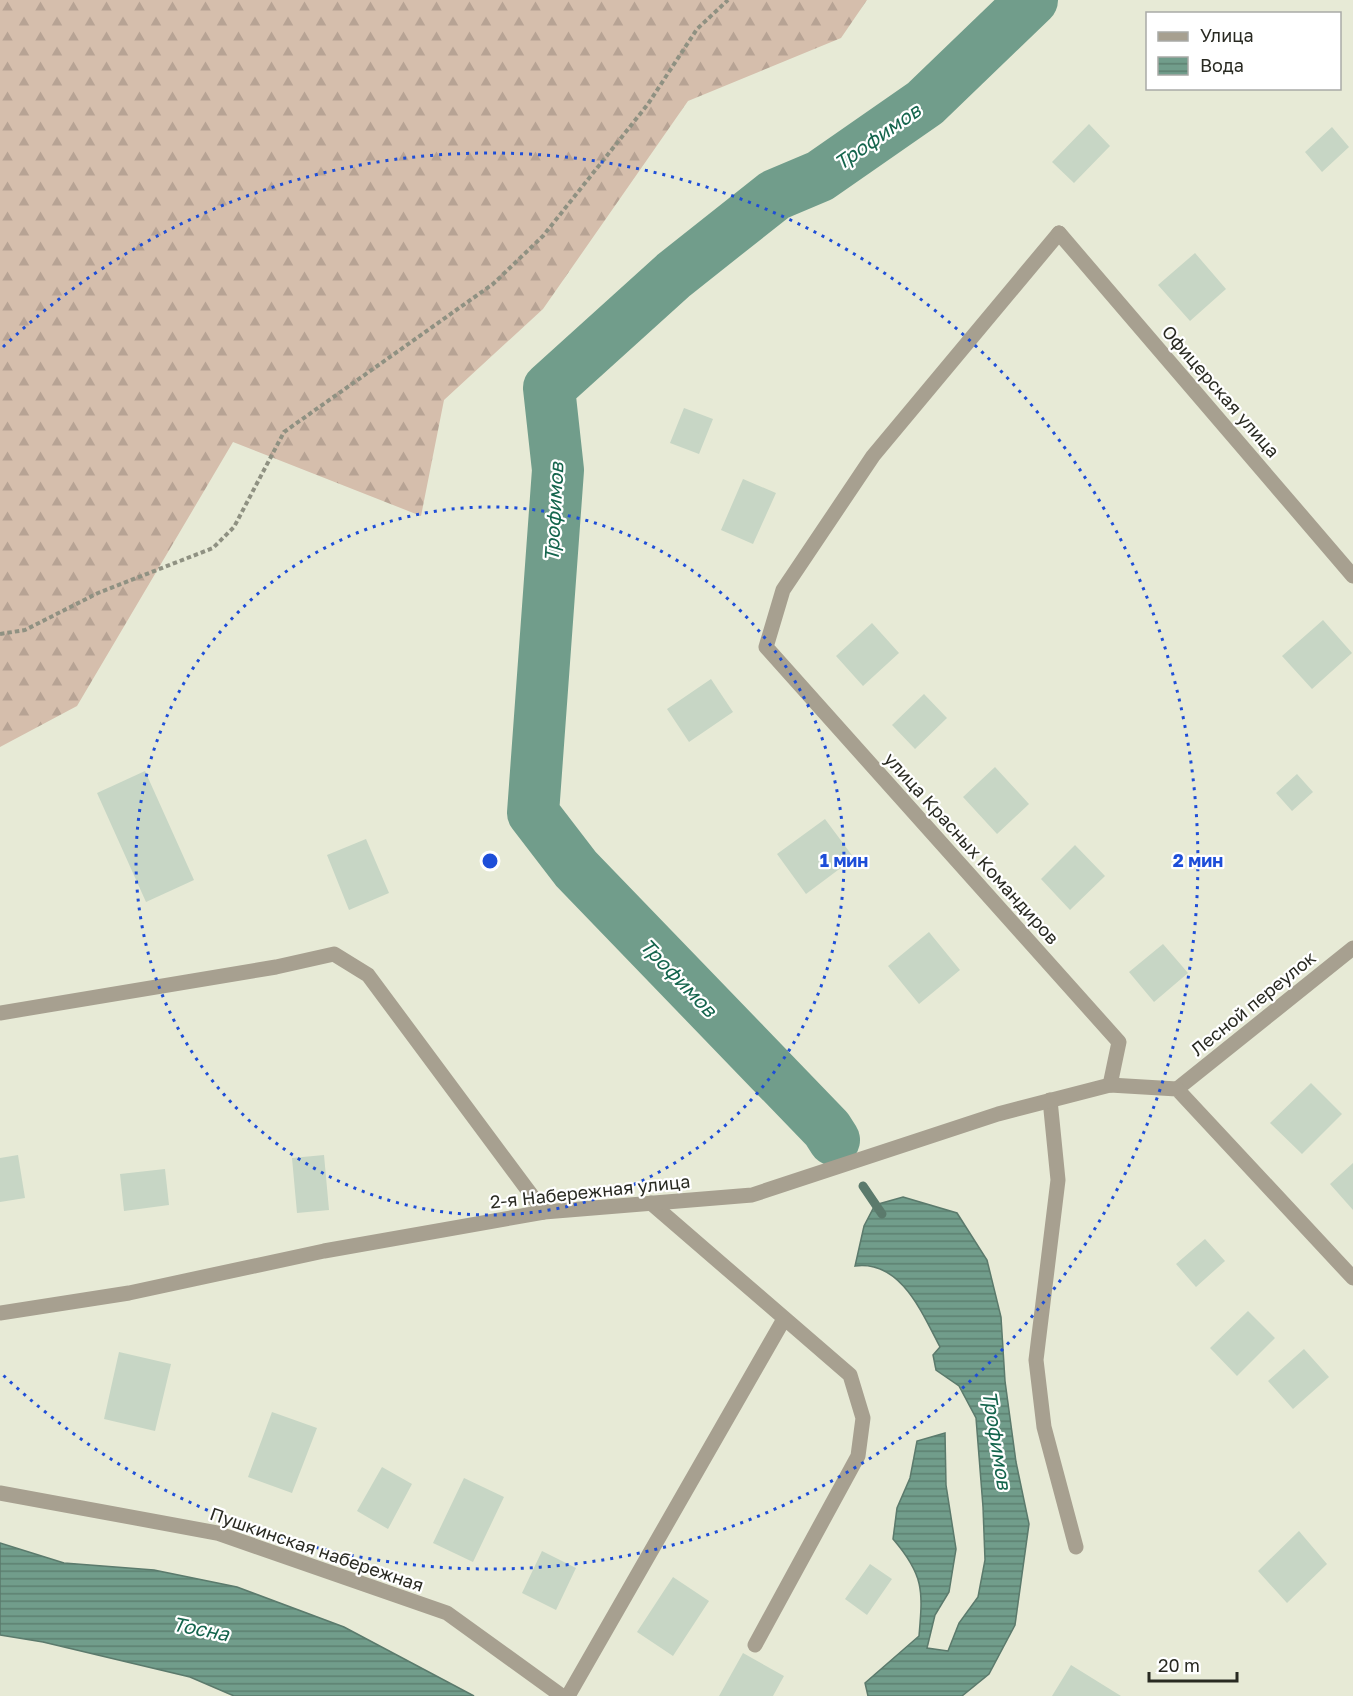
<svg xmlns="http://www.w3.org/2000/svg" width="1353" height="1696" font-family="'Golos Text',sans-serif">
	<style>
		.forest { fill: url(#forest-firs) }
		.water { fill: url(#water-rules); stroke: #5b7a6c; stroke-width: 1.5 }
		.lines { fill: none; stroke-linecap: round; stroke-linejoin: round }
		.stream { stroke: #5b7a6c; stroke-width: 9 }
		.river { stroke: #719d8b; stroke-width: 52 }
		.building { fill: #c7d6c5 }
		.path { stroke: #8f9182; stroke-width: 4; stroke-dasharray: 4.5 3; stroke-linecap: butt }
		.service { stroke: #a7a090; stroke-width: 15 }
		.minor { stroke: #a7a090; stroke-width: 15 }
		.tertiary { stroke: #a7a090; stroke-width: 15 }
		.ring { fill: none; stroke: #1d4ed8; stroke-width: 3; stroke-dasharray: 3 6 }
		.labels { text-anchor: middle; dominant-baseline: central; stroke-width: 4.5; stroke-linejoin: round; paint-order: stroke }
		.street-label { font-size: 18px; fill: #292a22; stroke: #fff }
		.water-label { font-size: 20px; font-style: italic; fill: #14654d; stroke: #fff }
		.centre { fill: #1d4ed8; stroke: #fff; stroke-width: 3 }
		.ring-label { font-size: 18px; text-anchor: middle; font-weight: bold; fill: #1d4ed8; stroke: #fff; stroke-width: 4.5; stroke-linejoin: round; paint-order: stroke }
	</style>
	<defs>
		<pattern id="forest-firs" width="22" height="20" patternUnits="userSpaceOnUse" patternTransform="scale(1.5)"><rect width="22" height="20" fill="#d5beac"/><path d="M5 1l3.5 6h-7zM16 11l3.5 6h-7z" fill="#b7a394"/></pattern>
		<pattern id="water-rules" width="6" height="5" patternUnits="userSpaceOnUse" patternTransform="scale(1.5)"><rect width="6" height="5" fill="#719d8b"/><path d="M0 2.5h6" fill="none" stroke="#5d8071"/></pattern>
	</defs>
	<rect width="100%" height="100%" fill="#e7ead6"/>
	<path class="forest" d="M0 0H867L841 38 688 101 543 309 444 400 421 516 233 442 77 706 0 747Z"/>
	<path class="water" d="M903 1197 957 1213 987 1260 1001 1317 1005 1381 1016 1462 1029 1524 1015 1625 989 1674 962 1696H868L865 1683 919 1636C923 1590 924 1575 893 1539L897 1508 910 1478 917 1441 945 1433 946 1485 956 1549 949 1592 935 1615 927 1648 948 1651 959 1623 978 1597 985 1560 983 1507 976 1418 959 1386 936 1370 933 1355 940 1347C922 1313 901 1260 855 1266L864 1226 875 1205Z
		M0 1543 64 1563 154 1570 237 1587 344 1627 474 1696H234L190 1677 43 1642 0 1635Z"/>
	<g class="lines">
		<path class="stream" d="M863 1186 882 1214"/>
		<path class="river" d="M834 1140 827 1129 576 869 533 813 558 470 549 388 674 275 775 195 820 176 925 103 1032 0"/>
	</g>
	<path class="building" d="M1089 124 1110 146 1074 183 1052 162Z
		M1332 127 1349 147 1322 172 1305 152Z
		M1195 253 1226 289 1190 321 1158 285Z
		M684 408 713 419 699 454 670 443Z
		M743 479 776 493 753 544 721 530Z
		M1323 620 1352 653 1312 689 1282 656Z
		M872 623 899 653 863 686 836 656Z
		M711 679 733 712 689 742 667 709Z
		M924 694 947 718 915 749 892 725Z
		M995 767 1029 804 997 834 963 797Z
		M145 771 194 880 146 902 97 793Z
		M1297 774 1313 792 1292 811 1276 793Z
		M825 819 854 858 806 894 777 854Z
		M366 839 389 893 349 910 327 855Z
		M1075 845 1105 876 1070 910 1041 879Z
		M929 932 960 970 919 1004 888 966Z
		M1163 944 1188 973 1154 1002 1129 972Z
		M1311 1083 1342 1114 1302 1154 1270 1123Z
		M18 1155 25 1198 0 1202V1158Z
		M324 1155 329 1210 297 1213 292 1158Z
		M1353 1163V1210L1330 1184Z
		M165 1169 169 1205 124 1211 120 1174Z
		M1205 1239 1225 1261 1196 1287 1176 1264Z
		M1248 1311 1275 1338 1237 1376 1210 1348Z
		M1304 1349 1329 1377 1293 1409 1268 1381Z
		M119 1352 171 1364 155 1431 104 1419Z
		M272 1412 317 1428 292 1493 248 1477Z
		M382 1467 412 1484 388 1529 357 1511Z
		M464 1478 504 1497 473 1562 433 1543Z
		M1299 1531 1327 1564 1287 1603 1258 1571Z
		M542 1551 576 1568 556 1610 522 1593Z
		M870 1564 892 1579 867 1615 845 1599Z
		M673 1577 709 1601 673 1656 637 1632Z
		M743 1653 784 1676 773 1696H719Z
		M1071 1665 1121 1696H1052Z"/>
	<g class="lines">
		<path class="path" d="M0 634 25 630 98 593 213 548 234 527 284 432 493 284 543 236 648 104 697 29 728 0"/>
		<path class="service" d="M1059 233 873 456 783 590 766 647 1119 1042 1110 1085
			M1050 1100 1058 1180 1036 1360 1044 1427 1076 1547
			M651 1203 850 1375 863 1418 858 1456 755 1645
			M568 1696 784 1319"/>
		<path class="minor" d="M1059 233 1353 576
			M0 1013 276 967 334 954 368 975 544 1212
			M1177 1089 1353 948
			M0 1493 217 1533 447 1613 562 1696"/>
		<path class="tertiary" d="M0 1313 129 1293 324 1251 544 1212 752 1195 998 1114 1110 1085 1177 1089 1353 1278"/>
	</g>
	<g class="ring">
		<circle cx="490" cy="861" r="354"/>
		<path d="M3 347A708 708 0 1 1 3 1375"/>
	</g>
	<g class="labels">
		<g class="street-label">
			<text transform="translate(1221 391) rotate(49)">Офицерская улица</text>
			<text transform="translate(972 848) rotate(48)">улица Красных Командиров</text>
			<text transform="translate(1253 1003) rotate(-39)">Лесной переулок</text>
			<text transform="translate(590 1191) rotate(-6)">2-я Набережная улица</text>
			<text transform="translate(317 1549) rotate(19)">Пушкинская набережная</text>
		</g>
		<g class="water-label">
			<text transform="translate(877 136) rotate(-35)">Трофимов</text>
			<text transform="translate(553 512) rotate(-87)">Трофимов</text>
			<text transform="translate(679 977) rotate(46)">Трофимов</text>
			<text transform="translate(998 1440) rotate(81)">Трофимов</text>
			<text transform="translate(201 1628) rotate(11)">Тосна</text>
		</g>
	</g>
	<circle cx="490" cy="861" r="9" class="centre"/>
	<g class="ring-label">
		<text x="844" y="867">1 мин</text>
		<text x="1198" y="867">2 мин</text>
	</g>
	<rect x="1146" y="12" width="195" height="78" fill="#ffffff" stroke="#a9aaa7" stroke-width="1.5"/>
	<rect x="1158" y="32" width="30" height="9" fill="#a7a090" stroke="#a9aaa7" stroke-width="1.5"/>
	<text x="1200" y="42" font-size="18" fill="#292a22">Улица</text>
	<rect x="1158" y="57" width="30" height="18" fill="url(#water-rules)" stroke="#a9aaa7" stroke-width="1.5"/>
	<text x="1200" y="72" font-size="18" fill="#292a22">Вода</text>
	<path d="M1149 1672v9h88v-9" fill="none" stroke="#292a22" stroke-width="3"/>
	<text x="1158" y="1672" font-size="18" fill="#292a22" stroke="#ffffff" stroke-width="4.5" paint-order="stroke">20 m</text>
</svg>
